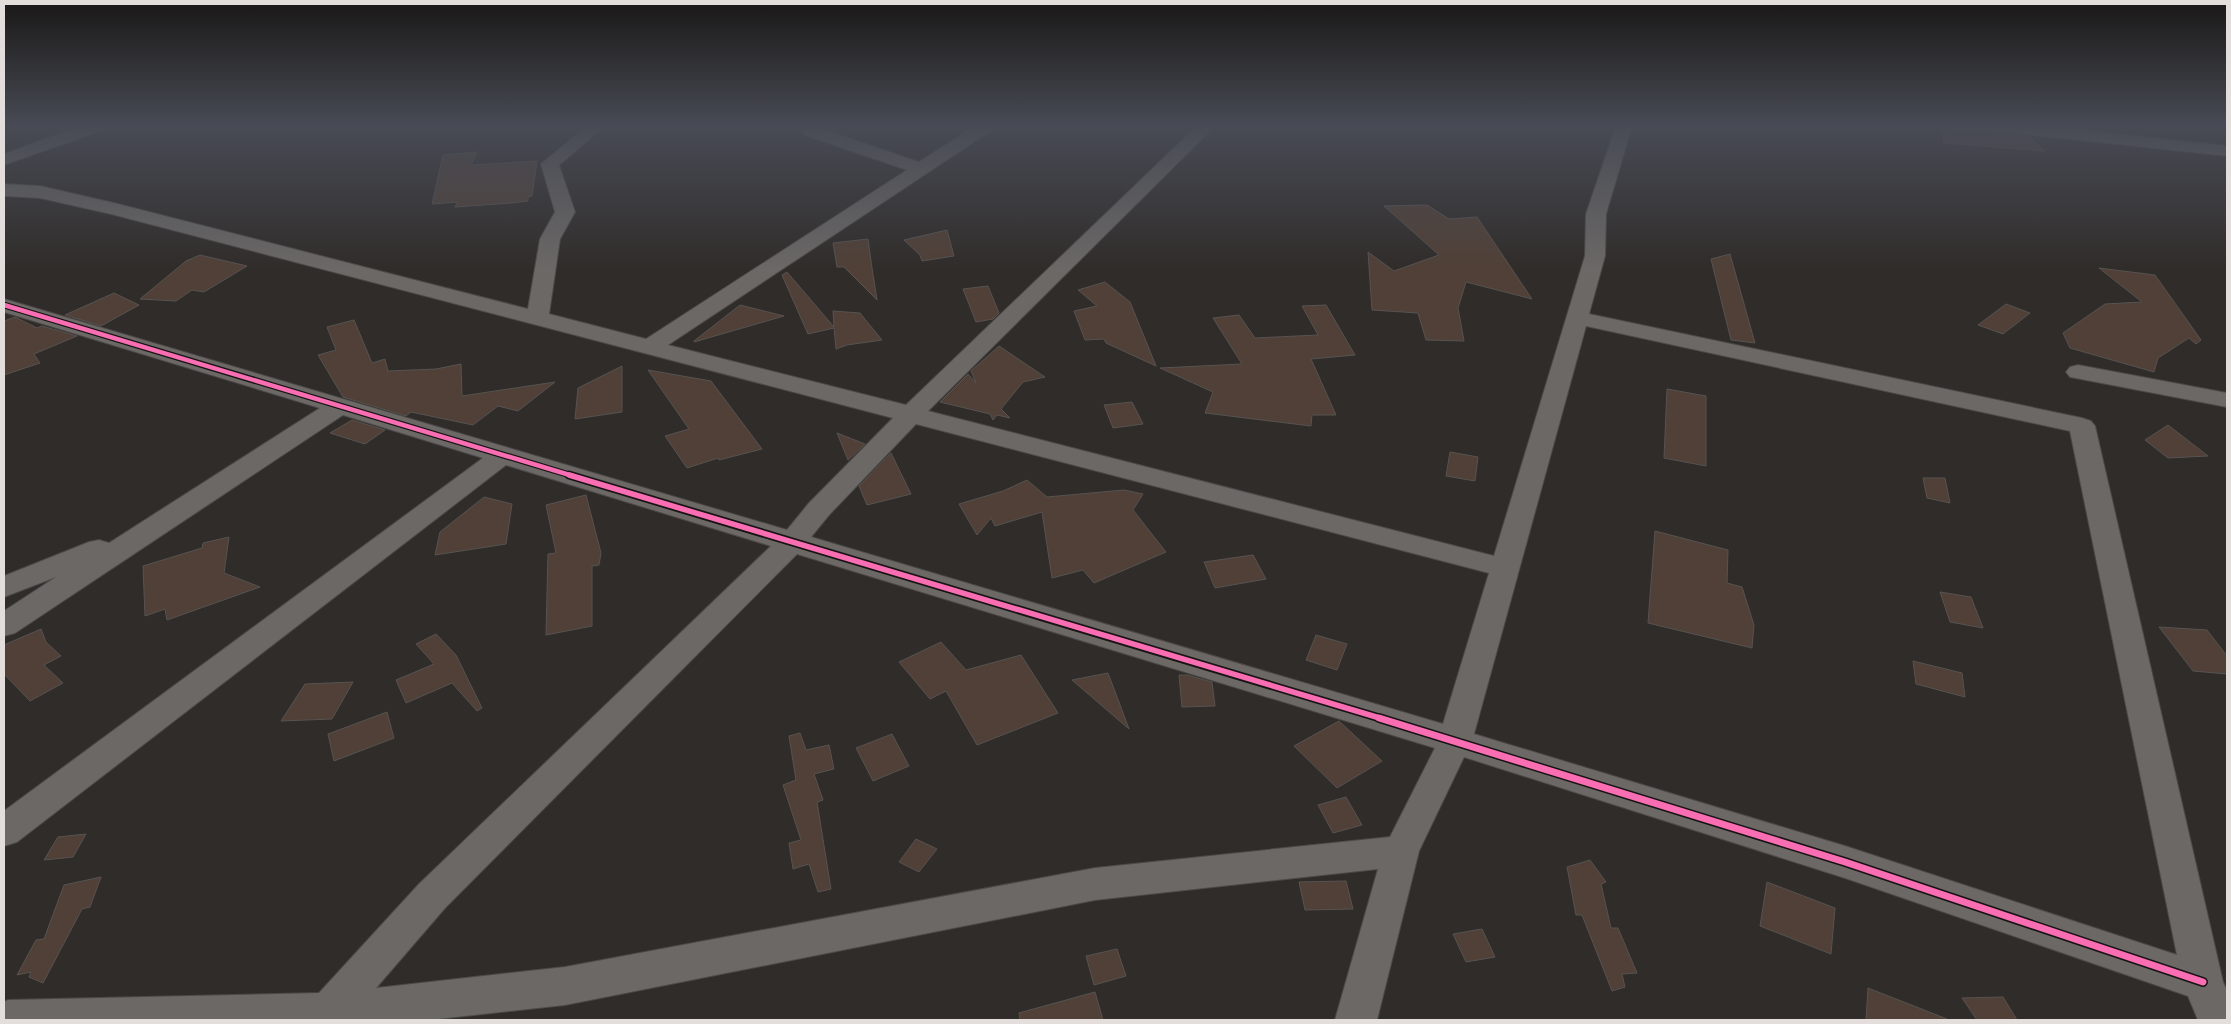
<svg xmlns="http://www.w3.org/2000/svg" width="2231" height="1024" font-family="'Open Sans',sans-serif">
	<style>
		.building { fill: #504037; stroke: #565351 }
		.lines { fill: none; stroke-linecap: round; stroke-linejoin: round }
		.minor-casing { stroke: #4c4947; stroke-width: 2 }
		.minor { fill: #6b6866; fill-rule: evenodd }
		.cycleway-far2-casing { stroke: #181413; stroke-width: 7 }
		.cycleway-far1-casing { stroke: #181413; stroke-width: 9 }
		.cycleway-casing { stroke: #181413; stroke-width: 10 }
		.cycleway-far2 { stroke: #f96db3; stroke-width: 4.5 }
		.cycleway-far1 { stroke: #f96db3; stroke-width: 5.5 }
		.cycleway { stroke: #f96db3; stroke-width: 7 }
	</style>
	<rect width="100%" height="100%" fill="#302c2a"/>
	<path class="building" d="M1944 126H1985L1989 132 2030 137 2044 151 1943 143Z
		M477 152 471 165 537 161 532 196 528 197V201L512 203 455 207 458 202 432 204 443 155Z
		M1427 205 1449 219 1477 217 1532 299 1466 282 1458 308 1464 341 1426 340 1418 313 1372 310 1368 252 1394 271 1439 255 1384 206Z
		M947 230 954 256 922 261 920 255 904 240Z
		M868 239 872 268 877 300 844 267H837L833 243Z
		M1730 254 1755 343 1731 340 1711 259Z
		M200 255 247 266 204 292 192 290 176 301 140 299 186 261Z
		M2099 268 2155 275 2201 340 2196 344 2189 338 2158 358 2154 372 2070 348 2063 333 2105 304 2142 302Z
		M787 272 834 327 833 311 860 313 882 340 847 345 836 349 834 328 808 334 782 275Z
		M1105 282 1130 302 1156 366 1106 343 1104 339 1085 340 1074 311 1097 306 1078 290Z
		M988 286 999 313 993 319 976 322 963 289Z
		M114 293 139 305 101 326 65 315Z
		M2006 304 2030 313 2003 334 1978 325Z
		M740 305 784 316 694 342V341Z
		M1326 305 1355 355 1311 359 1336 415H1312L1311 426 1205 413 1213 392 1160 368 1242 364 1213 318 1239 315 1255 338 1318 335 1302 306Z
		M15 317 37 328 42 326 77 336 34 354 40 363 4 375V321Z
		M354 320 372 363 385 359 388 371 436 369 461 364 462 396 555 382 518 411 498 406 473 425 411 412 406 416 343 397 318 355 336 350 327 327Z
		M999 346 1045 377 1023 382 1001 409 1010 418 997 415 993 420 990 414 940 402 968 374 976 383 971 371Z
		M622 366V412L575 419 578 388Z
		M648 370 711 381 762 449 719 460 718 458 687 468 665 436 689 429Z
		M1667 389 1706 396V466L1664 458Z
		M1132 402 1143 424 1113 428 1104 405Z
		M352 420 385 430 365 444 330 433Z
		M2168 425 2208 456 2168 458 2145 440Z
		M837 433 865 444 848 460Z
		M1450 452 1478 457 1475 481 1446 476Z
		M891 453 911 494 867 505 859 486Z
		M1923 478H1945L1950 503 1927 498Z
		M1027 480 1047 497 1124 490 1143 494 1133 510 1166 552 1094 583 1083 570 1052 578 1042 512 995 526 991 518 977 535 959 504 1003 491Z
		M586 495 601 553 599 565 592 566V626L546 635 548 554 556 553 546 505Z
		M484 497 512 504 506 544 435 555 440 532Z
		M1655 531 1728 550 1727 583 1742 587 1754 625 1752 648 1648 623Z
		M229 537 224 573 260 587 167 620 165 609 145 616 143 566 202 548 203 543Z
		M1253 555 1266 579 1215 588 1204 562Z
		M1940 592 1971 597 1983 628 1950 622Z
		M2159 627 2207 630 2227 656V674L2193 671Z
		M41 629 46 642 61 656 44 665 63 683 30 701 4 674V645Z
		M436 634 456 655 482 708 477 711 452 683 406 703 396 680 434 664 416 644Z
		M1316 635 1347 644 1337 670 1306 660Z
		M941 642 966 670 1021 655 1058 713 977 745 946 691 930 699 899 662Z
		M1913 661 1962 673 1965 697 1916 684Z
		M1108 673 1129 729 1072 680Z
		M1179 675H1187L1212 682 1215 706 1182 707Z
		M353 682 332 719 281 721 305 684Z
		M387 712 394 738 334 761 328 734Z
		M1339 721 1382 761 1337 788 1294 746Z
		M800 733 806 750 829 745 834 769 814 774 823 800 817 802 831 889 818 892 809 864 793 869 789 843 801 840 783 785 796 780 789 736Z
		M892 734 909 766 873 781 856 748Z
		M1346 797 1362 825 1333 833 1318 805Z
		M86 834 73 857 44 860 58 837Z
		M916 839 937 849 919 872 899 862Z
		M1590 860 1606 882 1601 884 1611 928H1618L1637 973 1622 974 1625 987 1612 991 1582 915H1576L1567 867Z
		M101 877 90 907 82 909 43 983 29 977 31 972 17 975 36 940 44 939 64 885Z
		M1346 881 1353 909 1305 910 1299 882Z
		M1767 882 1835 908 1831 954 1760 926Z
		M1482 929 1495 957 1466 962 1453 934Z
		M1117 949 1126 976 1094 985 1086 956Z
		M1868 988 1947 1019V1020H1866Z
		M1095 992 1103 1020H1020L1019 1013Z
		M2003 997 2017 1020H1977L1962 998Z"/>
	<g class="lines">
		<defs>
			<path id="minor" d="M81 126H105L103 130 4 165V154Z
				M587 126H605L559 165 575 212 560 239 549 314 646 339 907 170 804 135 801 131 806 126H824L822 129 919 162 975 126H994L992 130 668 345 906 405 1197 126H1215L928 411 1494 556 1585 256 1586 214 1616 126H1632L1606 214 1605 256 1589 314 2082 418 2091 421 2095 426 2223 982 2227 991V1020H2198L2188 996 1845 878 1464 757 1419 851 1377 1020H1335L1378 869 1095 900 565 1005 429 1020H4V1002L8 1000 319 993 419 884 771 546 506 465 17 842 4 846V811L483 458 343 415 15 633 4 636V611L56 577 4 597V576L89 542 99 540 109 543 320 408 4 312V299L787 530 809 503 893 418 111 214 40 198 4 196V184L40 186 114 203 528 309 540 239 555 212 541 164ZM1586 326 2070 431 2177 955 1845 846 1474 734ZM916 424 1489 573 1443 724 811 537 829 515ZM797 554 1435 748 1390 837 1095 868 565 967 376 988 445 908Z
				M1987 126H2042L2227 146V156L1995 131 1989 130Z
				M2078 365 2227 393V407L2070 377 2066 372 2070 367Z"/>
		</defs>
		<use href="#minor" class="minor-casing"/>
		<use href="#minor" class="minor"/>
		<defs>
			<path id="cycleway-far2" d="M4 305 573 476"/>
			<path id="cycleway-far1" d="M569 475 1383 719"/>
			<path id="cycleway" d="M1379 718 1845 862 2203 982"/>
		</defs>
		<use href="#cycleway-far2" class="cycleway-far2-casing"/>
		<use href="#cycleway-far1" class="cycleway-far1-casing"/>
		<use href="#cycleway" class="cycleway-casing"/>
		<use href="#cycleway-far2" class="cycleway-far2"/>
		<use href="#cycleway-far1" class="cycleway-far1"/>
		<use href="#cycleway" class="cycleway"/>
	</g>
	<linearGradient id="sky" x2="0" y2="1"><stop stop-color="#1a1817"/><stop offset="0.47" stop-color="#484b55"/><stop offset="1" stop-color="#484b55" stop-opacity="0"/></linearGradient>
	<rect width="2231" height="269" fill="url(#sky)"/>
	<rect width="2231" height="1024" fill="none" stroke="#e3dedb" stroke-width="10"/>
</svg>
